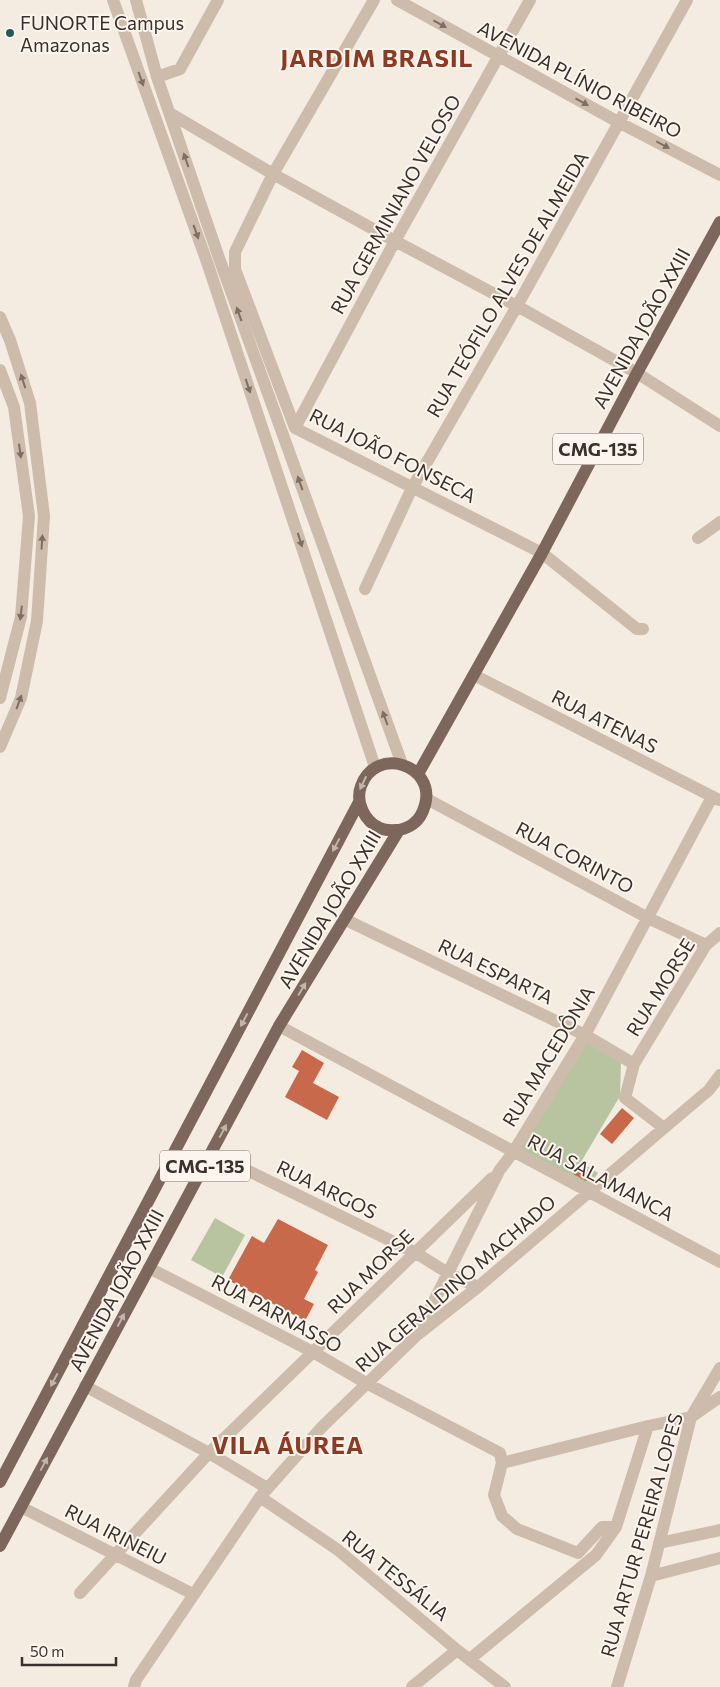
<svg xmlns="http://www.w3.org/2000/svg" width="720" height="1687" font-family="Commissioner,sans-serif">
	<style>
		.green { fill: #b8c4a0 }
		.building { fill: #c8694b }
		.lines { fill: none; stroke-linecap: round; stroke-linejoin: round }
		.minor { stroke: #cdbbac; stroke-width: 12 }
		.major { stroke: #7d675c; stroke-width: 12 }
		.oneway { fill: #7d6f65 }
		.oneway2 { fill: #c2b5ac }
		.poi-dot { fill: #1f5a5e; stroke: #fbf5ee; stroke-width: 2 }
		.labels { text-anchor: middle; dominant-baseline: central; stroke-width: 4; stroke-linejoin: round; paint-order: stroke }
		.shield { fill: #fbf5ee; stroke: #756b66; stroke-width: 1 }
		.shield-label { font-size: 18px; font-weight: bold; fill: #3b302b }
		.poi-label { font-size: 19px; fill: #3b302b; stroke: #fbf5ee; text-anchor: start }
		.street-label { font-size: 19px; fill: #3b302b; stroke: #fbf5ee }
		.district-label { font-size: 24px; font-weight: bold; letter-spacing: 1px; fill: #8c3b22; stroke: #fbf5ee }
	</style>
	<rect width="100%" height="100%" fill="#f4ebe1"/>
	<path class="green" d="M585 1040 621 1061 620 1096 581 1162 598 1173 588 1187 519 1152Z
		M215 1218 245 1235 222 1277 191 1260Z"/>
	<path class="building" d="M302 1050 324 1063 313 1083 339 1097 327 1120 285 1097 299 1071 292 1067Z
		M622 1108 634 1118 612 1144 600 1134Z
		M579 1165 592 1173 586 1181 573 1174Z
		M278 1219 328 1245 315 1270 318 1272 304 1299 314 1304 305 1321 228 1280 252 1236 264 1243Z"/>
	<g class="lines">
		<path class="minor" d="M113 0 207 262 375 767
			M136 0 157 77 219 258 402 764
			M374 0 273 174 235 252V269L295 428 542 553 637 629H643
			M397 0 620 123 720 175
			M157 77 180 69 218 0
			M171 114 273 174 395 241 517 306 637 373 720 426
			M0 317 10 340 30 403 44 516 37 621 21 698 0 747
			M0 370 14 407 29 516 21 617 0 698
			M295 428 395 241 530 0
			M698 538 720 522
			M365 589 412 488 517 306 687 0
			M474 675 719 800
			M427 799 648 918 706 945
			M344 919 585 1035 634 1064 625 1098 664 1128
			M279 1026 720 1262
			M634 1064 706 945 720 933
			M212 1153 416 1253 448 1273 478 1287
			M149 1268 313 1352 366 1383 500 1453 502 1463 494 1495 502 1516 517 1529 578 1553 602 1527H616
			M419 1331 499 1171 514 1151 585 1035 712 797
			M85 1386 209 1453 267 1488
			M502 1463 648 1426
			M260 1497 338 1550 457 1650 505 1687
			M21 1507 193 1594
			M659 1543 720 1530
			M651 1576 720 1558
			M80 1593 209 1453 492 1178
			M470 1659 596 1555 616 1527 648 1426 691 1417 720 1397
			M134 1687 136 1680 260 1497 322 1427 417 1335 478 1287 664 1128 709 1090 720 1075
			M412 1687 457 1650
			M617 1687 651 1576 691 1417 720 1368"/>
		<path class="major" d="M418 774 542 553 637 373 720 222
			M0 1482 359 802
			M0 1546 279 1026 399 830C403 829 409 827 413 824 419 820 423 812 425 805 436 765 376 745 361 786 355 802 365 822 380 828 385 831 393 830 399 830"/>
	</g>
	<defs><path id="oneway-solid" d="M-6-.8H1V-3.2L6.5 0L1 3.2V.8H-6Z" transform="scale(1.25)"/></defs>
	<g class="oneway">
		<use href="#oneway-solid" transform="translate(440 24) rotate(29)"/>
		<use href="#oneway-solid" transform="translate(141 79) rotate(70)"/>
		<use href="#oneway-solid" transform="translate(582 102) rotate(29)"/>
		<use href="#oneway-solid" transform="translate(663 145) rotate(28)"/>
		<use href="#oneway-solid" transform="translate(186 160) rotate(-109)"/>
		<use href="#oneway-solid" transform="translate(196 232) rotate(70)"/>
		<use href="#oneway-solid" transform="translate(239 314) rotate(-110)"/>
		<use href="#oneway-solid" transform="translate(23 381) rotate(-108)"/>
		<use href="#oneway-solid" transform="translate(248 386) rotate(72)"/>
		<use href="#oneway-solid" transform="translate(20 451) rotate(82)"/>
		<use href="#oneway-solid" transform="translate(300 483) rotate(-110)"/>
		<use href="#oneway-solid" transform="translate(300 540) rotate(72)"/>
		<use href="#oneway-solid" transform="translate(42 542) rotate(-86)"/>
		<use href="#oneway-solid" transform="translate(21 613) rotate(97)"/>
		<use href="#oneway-solid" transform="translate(19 702) rotate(-70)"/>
		<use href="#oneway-solid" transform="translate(385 718) rotate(-110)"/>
	</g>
	<g class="oneway2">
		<use href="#oneway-solid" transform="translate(363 783) rotate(115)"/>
		<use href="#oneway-solid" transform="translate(336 845) rotate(118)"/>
		<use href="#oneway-solid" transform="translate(302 989) rotate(-59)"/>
		<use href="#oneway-solid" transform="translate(244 1020) rotate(118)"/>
		<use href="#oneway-solid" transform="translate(223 1131) rotate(-62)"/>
		<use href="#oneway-solid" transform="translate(121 1320) rotate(-62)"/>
		<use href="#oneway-solid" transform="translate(54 1380) rotate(118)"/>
		<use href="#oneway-solid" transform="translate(44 1464) rotate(-62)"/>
	</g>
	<circle class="poi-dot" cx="10" cy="33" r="5"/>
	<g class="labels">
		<g class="shield">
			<rect x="553" y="433.5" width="90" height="31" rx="4"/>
			<rect x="160" y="1150.5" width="90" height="31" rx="4"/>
		</g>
		<g class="shield-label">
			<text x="598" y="449">CMG-135</text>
			<text x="205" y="1166">CMG-135</text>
		</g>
		<g class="poi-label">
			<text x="20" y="22">FUNORTE Campus<tspan x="20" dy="22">Amazonas</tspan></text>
		</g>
		<g class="street-label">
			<text transform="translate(580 79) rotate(28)">AVENIDA PLÍNIO RIBEIRO</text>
			<text transform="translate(395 204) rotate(-61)">RUA GERMINIANO VELOSO</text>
			<text transform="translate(507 284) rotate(-60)">RUA TEÓFILO ALVES DE ALMEIDA</text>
			<text transform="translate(641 328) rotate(-61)">AVENIDA JOÃO XXIII</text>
			<text transform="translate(393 455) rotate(27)">RUA JOÃO FONSECA</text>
			<text transform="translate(605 721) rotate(27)">RUA ATENAS</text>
			<text transform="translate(575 857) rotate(28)">RUA CORINTO</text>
			<text transform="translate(329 909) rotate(-59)">AVENIDA JOÃO XXIII</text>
			<text transform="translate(496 971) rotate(26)">RUA ESPARTA</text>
			<text transform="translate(660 987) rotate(-58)">RUA MORSE</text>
			<text transform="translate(548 1056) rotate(-59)">RUA MACEDÔNIA</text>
			<text transform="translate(601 1177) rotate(28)">RUA SALAMANCA</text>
			<text transform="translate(327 1189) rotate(26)">RUA ARGOS</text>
			<text transform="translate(370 1271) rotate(-44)">RUA MORSE</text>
			<text transform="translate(455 1283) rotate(-41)">RUA GERALDINO MACHADO</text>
			<text transform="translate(116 1290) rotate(-62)">AVENIDA JOÃO XXIII</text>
			<text transform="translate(277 1313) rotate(28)">RUA PARNASSO</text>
			<text transform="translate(116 1534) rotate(27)">RUA IRINEIU</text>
			<text transform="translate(641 1535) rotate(-74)">RUA ARTUR PEREIRA LOPES</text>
			<text transform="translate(396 1575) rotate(39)">RUA TESSÁLIA</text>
		</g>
		<g class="district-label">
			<text x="377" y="57">JARDIM BRASIL</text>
			<text x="288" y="1444">VILA ÁUREA</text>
		</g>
	</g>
	<path d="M22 1657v8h94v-8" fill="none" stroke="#3b302b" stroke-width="2.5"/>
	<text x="30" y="1657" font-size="15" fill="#3b302b" stroke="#fbf5ee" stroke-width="4" paint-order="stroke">50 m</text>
</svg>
